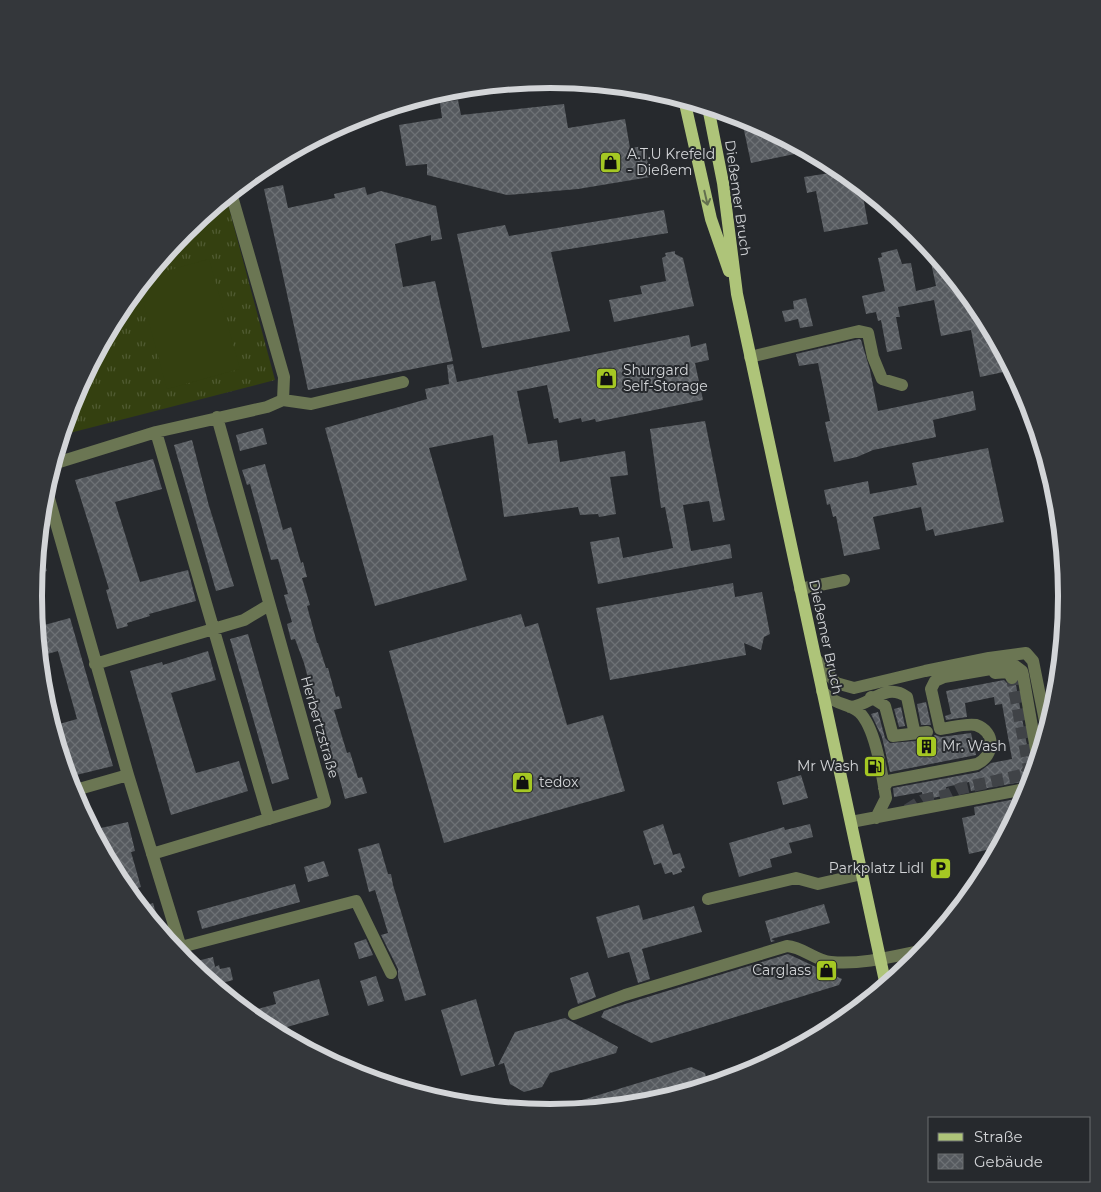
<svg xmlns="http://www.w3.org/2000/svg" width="1101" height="1192" font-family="Montserrat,sans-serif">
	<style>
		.grass { fill: url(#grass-tufts) }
		.garden { fill: #344010 }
		.building { fill: url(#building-cross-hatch) }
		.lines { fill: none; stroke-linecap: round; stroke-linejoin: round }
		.minor-tunnel { stroke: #404347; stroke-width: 12; stroke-dasharray: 12 6; stroke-linecap: butt }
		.minor { stroke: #6b7653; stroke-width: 12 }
		.major { stroke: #aec479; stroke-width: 12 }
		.oneway { stroke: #636f4f }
		.labels { text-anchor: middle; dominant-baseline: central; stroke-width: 4; stroke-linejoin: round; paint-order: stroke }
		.poi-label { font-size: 14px; fill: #d3d5d8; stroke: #26292d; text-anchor: start }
		.street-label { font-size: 14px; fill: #d3d5d8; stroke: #26292d }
		.rim { fill: none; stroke: #d3d5d8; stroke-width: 6 }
	</style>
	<defs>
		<pattern id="grass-tufts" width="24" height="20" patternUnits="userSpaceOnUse" patternTransform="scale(1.25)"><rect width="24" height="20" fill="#344010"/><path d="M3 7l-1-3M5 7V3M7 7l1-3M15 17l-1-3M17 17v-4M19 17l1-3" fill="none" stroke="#505b32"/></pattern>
		<pattern id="building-cross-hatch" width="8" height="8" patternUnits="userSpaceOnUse" patternTransform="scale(1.25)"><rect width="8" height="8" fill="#565a5f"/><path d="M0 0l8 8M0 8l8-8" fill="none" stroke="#6d7175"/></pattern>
	</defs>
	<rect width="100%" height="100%" fill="#26292d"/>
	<path class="grass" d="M226 197 275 380 62 435 73 398 121 309 185 230Z"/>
	<path class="garden" d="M209 259 240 369 167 389 139 286 148 276Z"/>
	<path class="building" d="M458 100 461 115 564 104 568 128 625 119 630 148 645 146 650 177 578 189 507 195 427 175V164L406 166 399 125 442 118 440 103Z
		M750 120 773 132 809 151 751 163 742 121Z
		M843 171 861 185 868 224 824 232 816 191 807 193 804 177Z
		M283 185 288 208 335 198 334 194 365 187 367 195 381 191 436 206 442 239 431 241V235L395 244 403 287 435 281 453 361 308 390 264 189Z
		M664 210 668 233 551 252 570 331 482 348 457 234 505 225 509 236Z
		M927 244 980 309 1013 370 980 377 971 330 941 336 934 300 898 307 900 317H896L902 349 887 352 881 320 878 321 876 312 866 314 862 296 885 291 878 258 882 257 881 253 897 249 902 264 911 263 916 291 936 286Z
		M675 251V254L683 258 694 306 614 322 609 300 642 294 640 286 666 281 662 258 666 256 665 253Z
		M806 298 813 326 800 328 798 319 785 322 782 311 794 309 793 301Z
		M689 335 691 347 706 343 709 360 695 363 703 400 596 422 595 419 582 422 581 418 559 423 558 418 554 419 547 385 517 391 528 444 557 440 560 462 625 451 628 475 610 477 616 514 599 517 598 514 580 515 578 507 504 517 493 435 429 448 467 580 375 606 325 428 427 399 425 389 449 384 447 365 453 364 457 382Z
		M859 339 861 340 870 370 878 411 973 391 976 410 933 420 936 437 873 450 857 457 834 462 825 422 830 421 818 363 799 366 796 354Z
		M705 421 725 520 713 522 709 501 683 505 691 551 730 544 732 558 598 584 590 542 619 537 623 558 673 548 665 507 661 508 650 429Z
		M263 428 267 444 240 451 236 435Z
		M192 440 209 506 234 586 216 591 174 445Z
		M988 448 1004 522 935 536 933 529 926 531 921 507 873 517 880 549 844 556 836 516 833 517 830 504 827 505 824 490 868 481 870 494 917 485 912 463Z
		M153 459 162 489 115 502 140 582 188 570 196 601 149 614 150 616 127 623 128 626 117 629 106 590 109 589 75 480Z
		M265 464 283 530 291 527 301 563 303 562 307 577 302 578 310 605 307 606 317 643H318L326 668H328L336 697 339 696 342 708 334 710 347 753 350 752 358 778 362 777 367 793 345 799 338 773 333 774 304 663 295 639 291 640 287 624 292 622 284 595 288 594 278 559 271 560 250 484 247 485 242 470Z
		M39 544 47 571 36 574 37 567Z
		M733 583 735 597 762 592 770 634 764 637 761 650 744 643 746 655 610 680 596 608Z
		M521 614 525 627 538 623 567 725 603 715 625 791 444 843 389 651Z
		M70 618 113 766 68 777 52 726 77 719 58 651 40 656 37 627Z
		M248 634 289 779 272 784 230 639Z
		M208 651 216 680 171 693 196 773 239 761 248 791 171 815 130 671 162 662 163 665Z
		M1004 680 1009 685H1016L1030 762 1036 769 1032 780 971 791 969 782 946 787 947 795 923 800 922 792 894 797 893 788 979 772 991 763 1012 759 1002 704 995 705 994 697 965 703 967 717 946 720 945 716 951 714 946 691Z
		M926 702 931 725H921L917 704Z
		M901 707 905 726 899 727 894 709Z
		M878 712 885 738 890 743 928 740 935 735 941 737 971 733 976 755 890 772 882 737 871 714Z
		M801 775 808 798 783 805 777 782Z
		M1026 797 999 847 969 854 962 818 975 815 974 807Z
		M128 822 135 851 131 852 141 887 128 891 111 865 107 847 103 849 92 830Z
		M663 824 673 855 680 853 685 868 681 869 682 872 673 875 672 872 665 874 661 863 654 865 643 831Z
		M810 824 813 837 789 843 792 853 770 859 772 867 739 877 729 843 784 827 785 830Z
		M379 843 388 874H391L393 885 426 995 405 1001 398 977V969L381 935 388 933 375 890 369 892 358 849Z
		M324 861 329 876 308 882 304 867Z
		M295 884 300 902 202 929 197 911Z
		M153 903 162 933 141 907Z
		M824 904 830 923 771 939 775 941 771 942 765 921Z
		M639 905 643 920 694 906 702 932 642 949 650 979 638 983 629 952 608 958 596 917Z
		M366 939 373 955 359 959 354 943Z
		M788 954 842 979 839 985 651 1043 601 1017 604 1011 628 1003Z
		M213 957 215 967 219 965 220 969 230 967 233 980 214 985 200 974 197 961Z
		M588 972 596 997 578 1004 570 978Z
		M376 976 384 1001 368 1006 360 981Z
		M319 979 329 1015 273 1031 247 1012 276 1004 273 992Z
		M476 999 495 1066 461 1076 441 1010Z
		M565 1018 618 1047 616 1053 550 1073 542 1087 524 1092 510 1084 504 1063 498 1065 515 1032Z
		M691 1067 705 1073 708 1086 651 1103 560 1112 559 1107Z"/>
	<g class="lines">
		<path class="minor-tunnel" d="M907 810 923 800 947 795 959 789 1026 774 1029 768 1012 678"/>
		<path class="minor" d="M750 357 859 331 868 333 873 357 882 379 902 385
			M283 400 311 404 403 382
			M156 432 269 819
			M53 464 156 432 267 407 283 400 284 377 231 193
			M46 488 128 775 185 961
			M800 589 844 580
			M816 659 836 683 854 688 925 671 989 658 1026 653 1033 661 1047 731
			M95 664 244 620 269 605
			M995 673 1008 672 1012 678
			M822 691C836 706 849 703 859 712 876 728 882 775 886 798L876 818
			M871 697 885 706 893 736 927 732
			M850 707C871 706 885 681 907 697L914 730 918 733
			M884 788 888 781 977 764C995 755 996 732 976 725 966 723 950 728 940 729L931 689 935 681 944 677 1014 665 1022 671 1023 675 1038 761
			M72 791 128 775
			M851 822 1030 788
			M152 854 325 802 217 417
			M708 899 796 878 818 884 862 874
			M181 947 356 901 391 973
			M574 1014 625 995 787 946C803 947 816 961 831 962 862 965 895 956 925 950"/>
		<path class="major" d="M684 99 711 219 729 271
			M708 107 723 183 737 294 886 986"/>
	</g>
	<defs><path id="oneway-shaft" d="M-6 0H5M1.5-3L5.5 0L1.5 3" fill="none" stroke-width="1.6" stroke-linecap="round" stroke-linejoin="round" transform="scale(1.25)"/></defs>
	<use class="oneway" href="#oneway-shaft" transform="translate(706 198) rotate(77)"/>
	<defs>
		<symbol id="shop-square" viewBox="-11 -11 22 22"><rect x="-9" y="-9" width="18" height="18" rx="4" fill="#a5c823" stroke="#26292d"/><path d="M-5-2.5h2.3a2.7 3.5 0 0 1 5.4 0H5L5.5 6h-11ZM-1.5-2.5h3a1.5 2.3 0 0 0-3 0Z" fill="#111"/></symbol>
		<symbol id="building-square" viewBox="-11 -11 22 22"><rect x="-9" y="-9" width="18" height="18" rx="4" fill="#a5c823" stroke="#26292d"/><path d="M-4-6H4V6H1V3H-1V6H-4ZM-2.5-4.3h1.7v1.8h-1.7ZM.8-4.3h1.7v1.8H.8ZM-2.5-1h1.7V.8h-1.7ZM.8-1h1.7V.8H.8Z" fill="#111"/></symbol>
		<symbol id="fuel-square" viewBox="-11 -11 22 22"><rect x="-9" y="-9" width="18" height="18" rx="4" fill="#a5c823" stroke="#26292d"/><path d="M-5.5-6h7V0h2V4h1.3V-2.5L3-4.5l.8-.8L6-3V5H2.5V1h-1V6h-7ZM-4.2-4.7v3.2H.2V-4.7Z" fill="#111"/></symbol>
		<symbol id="parking-square" viewBox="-11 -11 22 22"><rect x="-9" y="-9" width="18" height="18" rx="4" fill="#a5c823" stroke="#26292d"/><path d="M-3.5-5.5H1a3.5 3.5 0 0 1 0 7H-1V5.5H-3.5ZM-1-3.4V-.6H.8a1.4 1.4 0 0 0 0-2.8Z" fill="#111"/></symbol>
	</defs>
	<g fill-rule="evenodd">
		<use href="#shop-square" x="598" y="150" width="25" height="25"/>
		<use href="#shop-square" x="594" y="366" width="25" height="25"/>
		<use href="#building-square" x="914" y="734" width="25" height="25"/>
		<use href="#fuel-square" x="862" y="754" width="25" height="25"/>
		<use href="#shop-square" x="510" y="770" width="25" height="25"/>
		<use href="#parking-square" x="928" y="856" width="25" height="25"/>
		<use href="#shop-square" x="814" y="958" width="25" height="25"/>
	</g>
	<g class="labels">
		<g class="poi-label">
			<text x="627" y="154">A.T.U Krefeld<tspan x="627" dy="16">- Dießem</tspan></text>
			<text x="623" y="370">Shurgard<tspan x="623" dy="16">Self-Storage</tspan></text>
			<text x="942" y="746">Mr. Wash</text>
			<text x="859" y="766" text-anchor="end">Mr Wash</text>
			<text x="539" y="782">tedox</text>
			<text x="924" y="868" text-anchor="end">Parkplatz Lidl</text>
			<text x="811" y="970" text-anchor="end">Carglass</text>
		</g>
		<g class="street-label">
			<text transform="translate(738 198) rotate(82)">Dießemer Bruch</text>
			<text transform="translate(826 637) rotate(78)">Dießemer Bruch</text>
			<text transform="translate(320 727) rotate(74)">Herbertzstraße</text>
		</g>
	</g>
	<path d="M0 0H1101V1192H0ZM42 596a508 508 0 1 1 1016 0a508 508 0 1 1-1016 0Z" fill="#34373b" fill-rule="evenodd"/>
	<path class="rim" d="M42 596a508 508 0 1 1 1016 0a508 508 0 1 1-1016 0Z"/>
	<rect x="928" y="1117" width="162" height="65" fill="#26292d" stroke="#6b6e71"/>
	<rect x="938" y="1133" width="25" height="8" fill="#aec479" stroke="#6b6e71"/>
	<text x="974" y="1142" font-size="15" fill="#d3d5d8">Straße</text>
	<rect x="938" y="1154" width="25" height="15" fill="url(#building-cross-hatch)" stroke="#6b6e71"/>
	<text x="974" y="1167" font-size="15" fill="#d3d5d8">Gebäude</text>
</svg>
